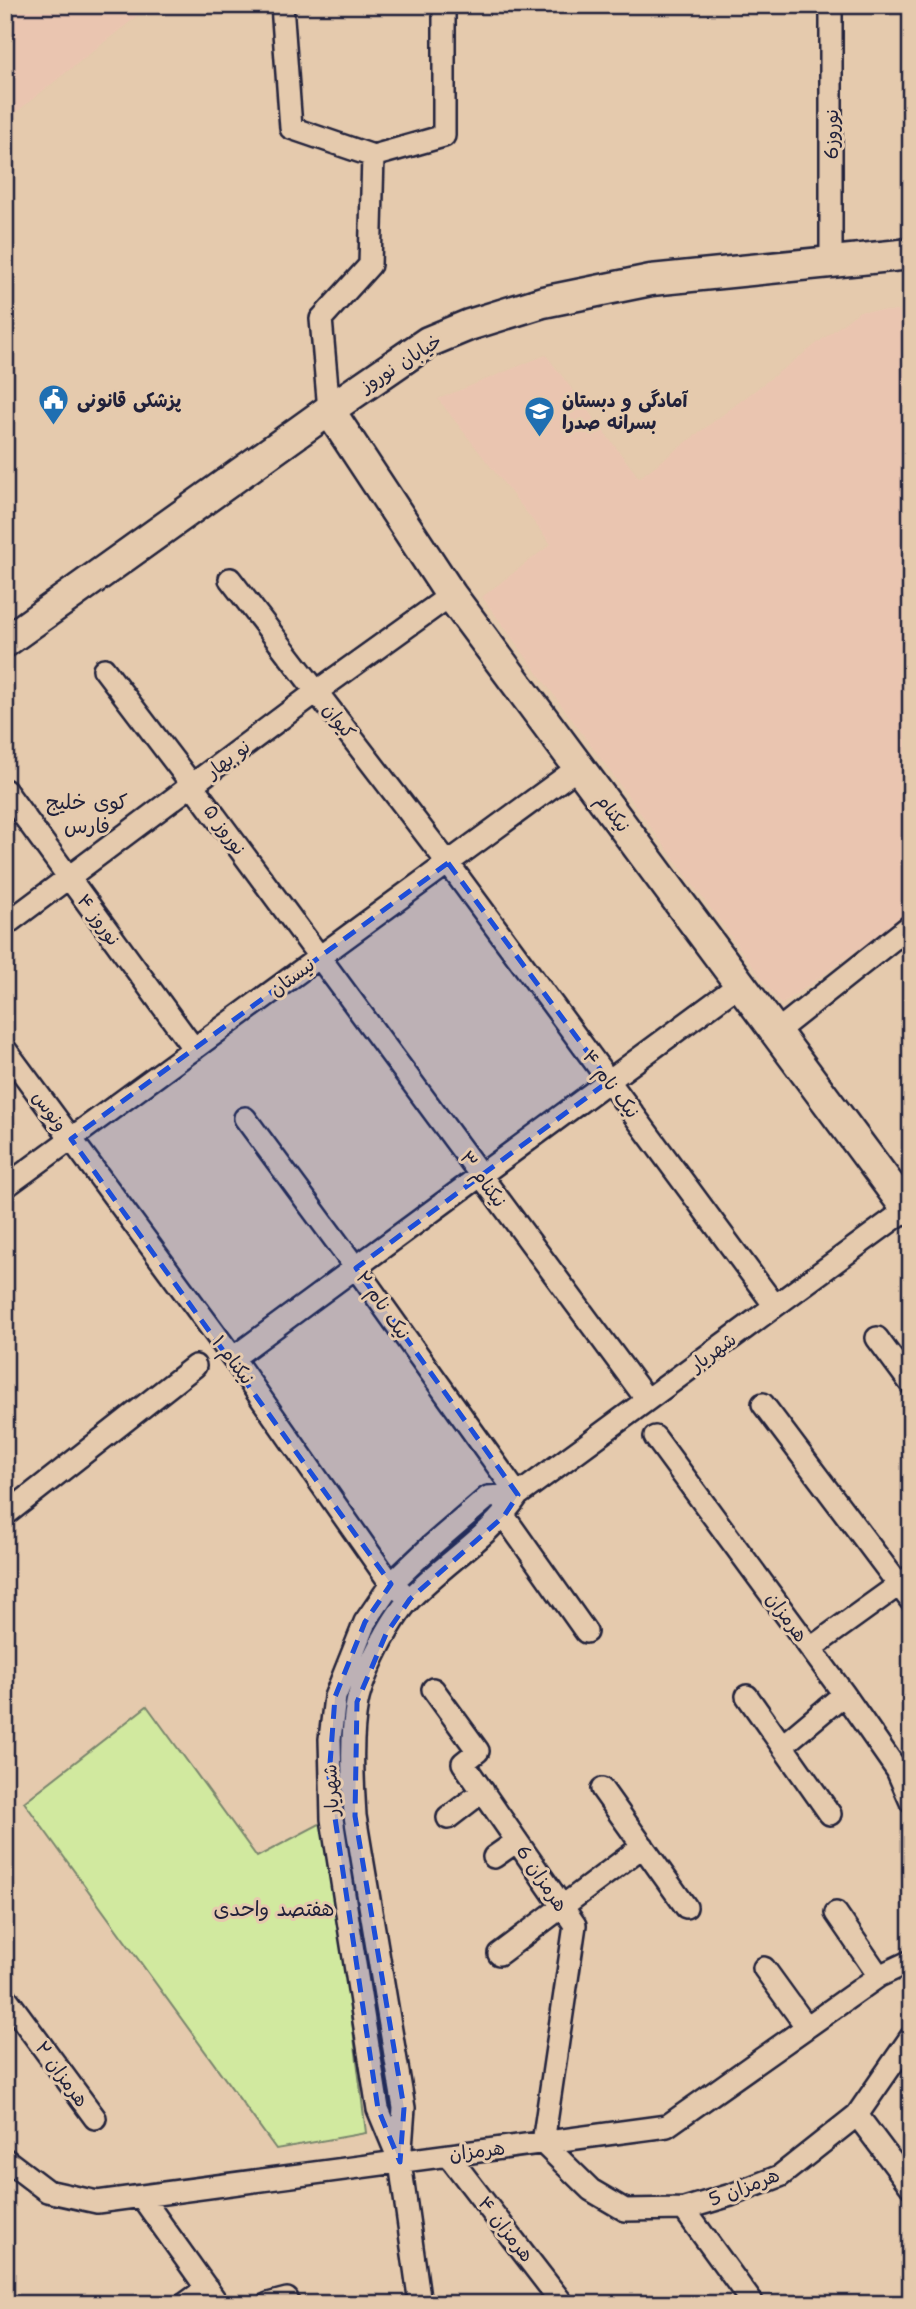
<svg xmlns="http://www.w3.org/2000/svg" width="916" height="2309" font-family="'Shantell Sans','Playpen Sans Arabic',sans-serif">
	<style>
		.built { fill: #eac5b0 }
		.green { fill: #d1e99f; stroke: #7a866d; stroke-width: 2 }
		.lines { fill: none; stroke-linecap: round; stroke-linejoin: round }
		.street-casing { stroke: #22223b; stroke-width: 26 }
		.secondary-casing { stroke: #22223b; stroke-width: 35 }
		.street { stroke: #e5caad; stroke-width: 21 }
		.secondary { stroke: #e5caad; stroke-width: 30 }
		.marked { fill: #1d4ed8; fill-opacity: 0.2; stroke: #1d4ed8; stroke-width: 5; stroke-dasharray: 14 9; stroke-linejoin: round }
		.labels { text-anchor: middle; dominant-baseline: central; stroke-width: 6; stroke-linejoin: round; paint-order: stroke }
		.street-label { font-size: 19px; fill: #22223b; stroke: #e5caad }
		.poi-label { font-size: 19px; font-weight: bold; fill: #22223b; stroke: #e5caad; text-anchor: start }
		.neighbourhood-label { font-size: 21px; fill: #22223b; stroke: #e5caad }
	</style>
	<rect width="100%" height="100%" fill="#e5caad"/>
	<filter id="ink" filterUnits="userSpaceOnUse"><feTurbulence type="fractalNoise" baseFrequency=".0143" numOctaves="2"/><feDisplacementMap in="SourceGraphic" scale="14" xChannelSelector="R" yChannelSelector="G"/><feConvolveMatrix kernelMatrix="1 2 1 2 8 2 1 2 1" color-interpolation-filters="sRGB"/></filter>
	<g filter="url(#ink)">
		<path class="built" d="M5 5H151L5 121Z
			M860 311H911V912L781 1005 482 597 551 544 438 399 546 355 639 478Z"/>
		<path class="green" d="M147 1706 257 1857 327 1820 366 2133 276 2149 24 1802Z"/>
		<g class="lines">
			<defs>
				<path id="street" d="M282 5 291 128 373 156 444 136V5
					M831 5V262
					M329 410 321 319 370 265 373 156
					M230 579 448 863 775 1306
					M104 669 193 786 647 1400
					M5 790 194 1049
					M5 925 316 692 451 595
					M776 1032 911 925
					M5 1049 233 1358 391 1584 402 1592
					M245 1118 356 1268 518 1495
					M5 1187 579 767
					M877 1338 911 1384
					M233 1358 740 984
					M763 1404 911 1601
					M655 1437 844 1694 897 1770 911 1802
					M5 1507 9 1512 195 1366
					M504 1516 586 1632
					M811 1648 911 1576
					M433 1689 478 1751 463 1763 575 1925 543 2143 591 2190 625 2210 684 2209 731 2195 780 2176 857 2115 911 2037
					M747 1696 830 1814
					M782 1746 844 1694
					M602 1789 686 1907
					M448 1818 483 1791
					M494 1857 517 1841
					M836 1913 879 1976
					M499 1954 643 1846
					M764 1968 806 2026
					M5 1996 95 2118
					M857 2115 911 2187
					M448 2155 563 2304
					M398 2157 378 2109 332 1819 330 1739 335 1697 365 1622 391 1584 431 1546 488 1497 518 1495
					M5 2159 47 2191 97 2202 667 2126 879 1976 911 1961
					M141 2196 218 2304
					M684 2209 753 2304
					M185 2304 207 2288
					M268 2304 287 2299
					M420 2304 400 2162 404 2108 355 1816C353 1779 350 1740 357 1703 363 1674 390 1621 410 1599 445 1562 490 1537 518 1495L907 1209H911"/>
				<path id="secondary" d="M329 410 451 595 907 1209
					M5 642 329 410 428 342 469 325 543 302 651 280 911 254"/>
			</defs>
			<use href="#street" class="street-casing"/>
			<use href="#secondary" class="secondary-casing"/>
			<use href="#street" class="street"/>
			<use href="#secondary" class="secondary"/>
		</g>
	</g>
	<path class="marked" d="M448 863 609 1081 356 1268 518 1495 504 1516 410 1599 386 1634 357 1702 355 1816 404 2108 400 2162 378 2109 329 1777 335 1697 365 1622 391 1584 71 1139Z"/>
	<defs>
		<symbol id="civic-pin" viewBox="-11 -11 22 30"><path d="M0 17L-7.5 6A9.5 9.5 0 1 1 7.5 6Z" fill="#1f6fb2" stroke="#e5caad"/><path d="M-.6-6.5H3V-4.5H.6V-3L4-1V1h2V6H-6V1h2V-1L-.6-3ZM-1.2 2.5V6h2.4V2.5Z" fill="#fff"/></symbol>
		<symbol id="school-pin" viewBox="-11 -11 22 30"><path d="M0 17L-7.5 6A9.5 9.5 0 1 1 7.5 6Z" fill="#1f6fb2" stroke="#e5caad"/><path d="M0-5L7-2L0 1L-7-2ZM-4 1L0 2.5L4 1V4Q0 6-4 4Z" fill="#fff"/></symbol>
	</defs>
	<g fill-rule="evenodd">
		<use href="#civic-pin" x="36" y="382" width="35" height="47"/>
		<use href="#school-pin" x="522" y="394" width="35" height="47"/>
	</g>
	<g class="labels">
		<g class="street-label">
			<text transform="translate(831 134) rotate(-90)">نوروز6</text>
			<text transform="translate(401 363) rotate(-32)">خیابان نوروز</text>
			<text transform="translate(339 721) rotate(52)">کیوان</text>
			<text transform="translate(228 759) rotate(-37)">نو بهار</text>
			<text transform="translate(613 813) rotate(53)">نیکنام</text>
			<text transform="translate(225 830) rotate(54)">نوروز ۵</text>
			<text transform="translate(99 920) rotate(54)">نوروز ۴</text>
			<text transform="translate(292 977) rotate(-36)">نیستان</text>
			<text transform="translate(611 1084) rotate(53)">نیک نام ۴</text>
			<text transform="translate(50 1111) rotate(54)">ونوس</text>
			<text transform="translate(483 1179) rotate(54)">نیکنام ۳</text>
			<text transform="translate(383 1305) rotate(55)">نیک نام ۲</text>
			<text transform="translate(713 1352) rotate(-36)">شهریار</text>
			<text transform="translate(233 1360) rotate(53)">نیکنام ۱</text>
			<text transform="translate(787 1617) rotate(54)">هرمزان</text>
			<text transform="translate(331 1790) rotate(-93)">شهریار</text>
			<text transform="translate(542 1878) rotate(56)">هرمزان 6</text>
			<text transform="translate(62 2074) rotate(54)">هرمزان ۲</text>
			<text transform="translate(477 2151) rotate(-7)">هرمزان</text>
			<text transform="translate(744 2187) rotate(-21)">هرمزان 5</text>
			<text transform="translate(506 2229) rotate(52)">هرمزان ۴</text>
		</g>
		<g class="poi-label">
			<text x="77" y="400">پزشکی قانونی</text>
			<text x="562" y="400">آمادگی و دبستان<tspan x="562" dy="22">بسرانه صدرا</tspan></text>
		</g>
		<g class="neighbourhood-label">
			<text x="87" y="802">کوی خلیج<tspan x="87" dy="24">فارس</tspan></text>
			<text x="274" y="1909">هفتصد واحدی</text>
		</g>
	</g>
	<rect width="916" height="2309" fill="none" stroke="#e5caad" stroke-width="28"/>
	<rect x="14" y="14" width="888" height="2281" fill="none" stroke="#22223b" stroke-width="2.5" filter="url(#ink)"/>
</svg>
